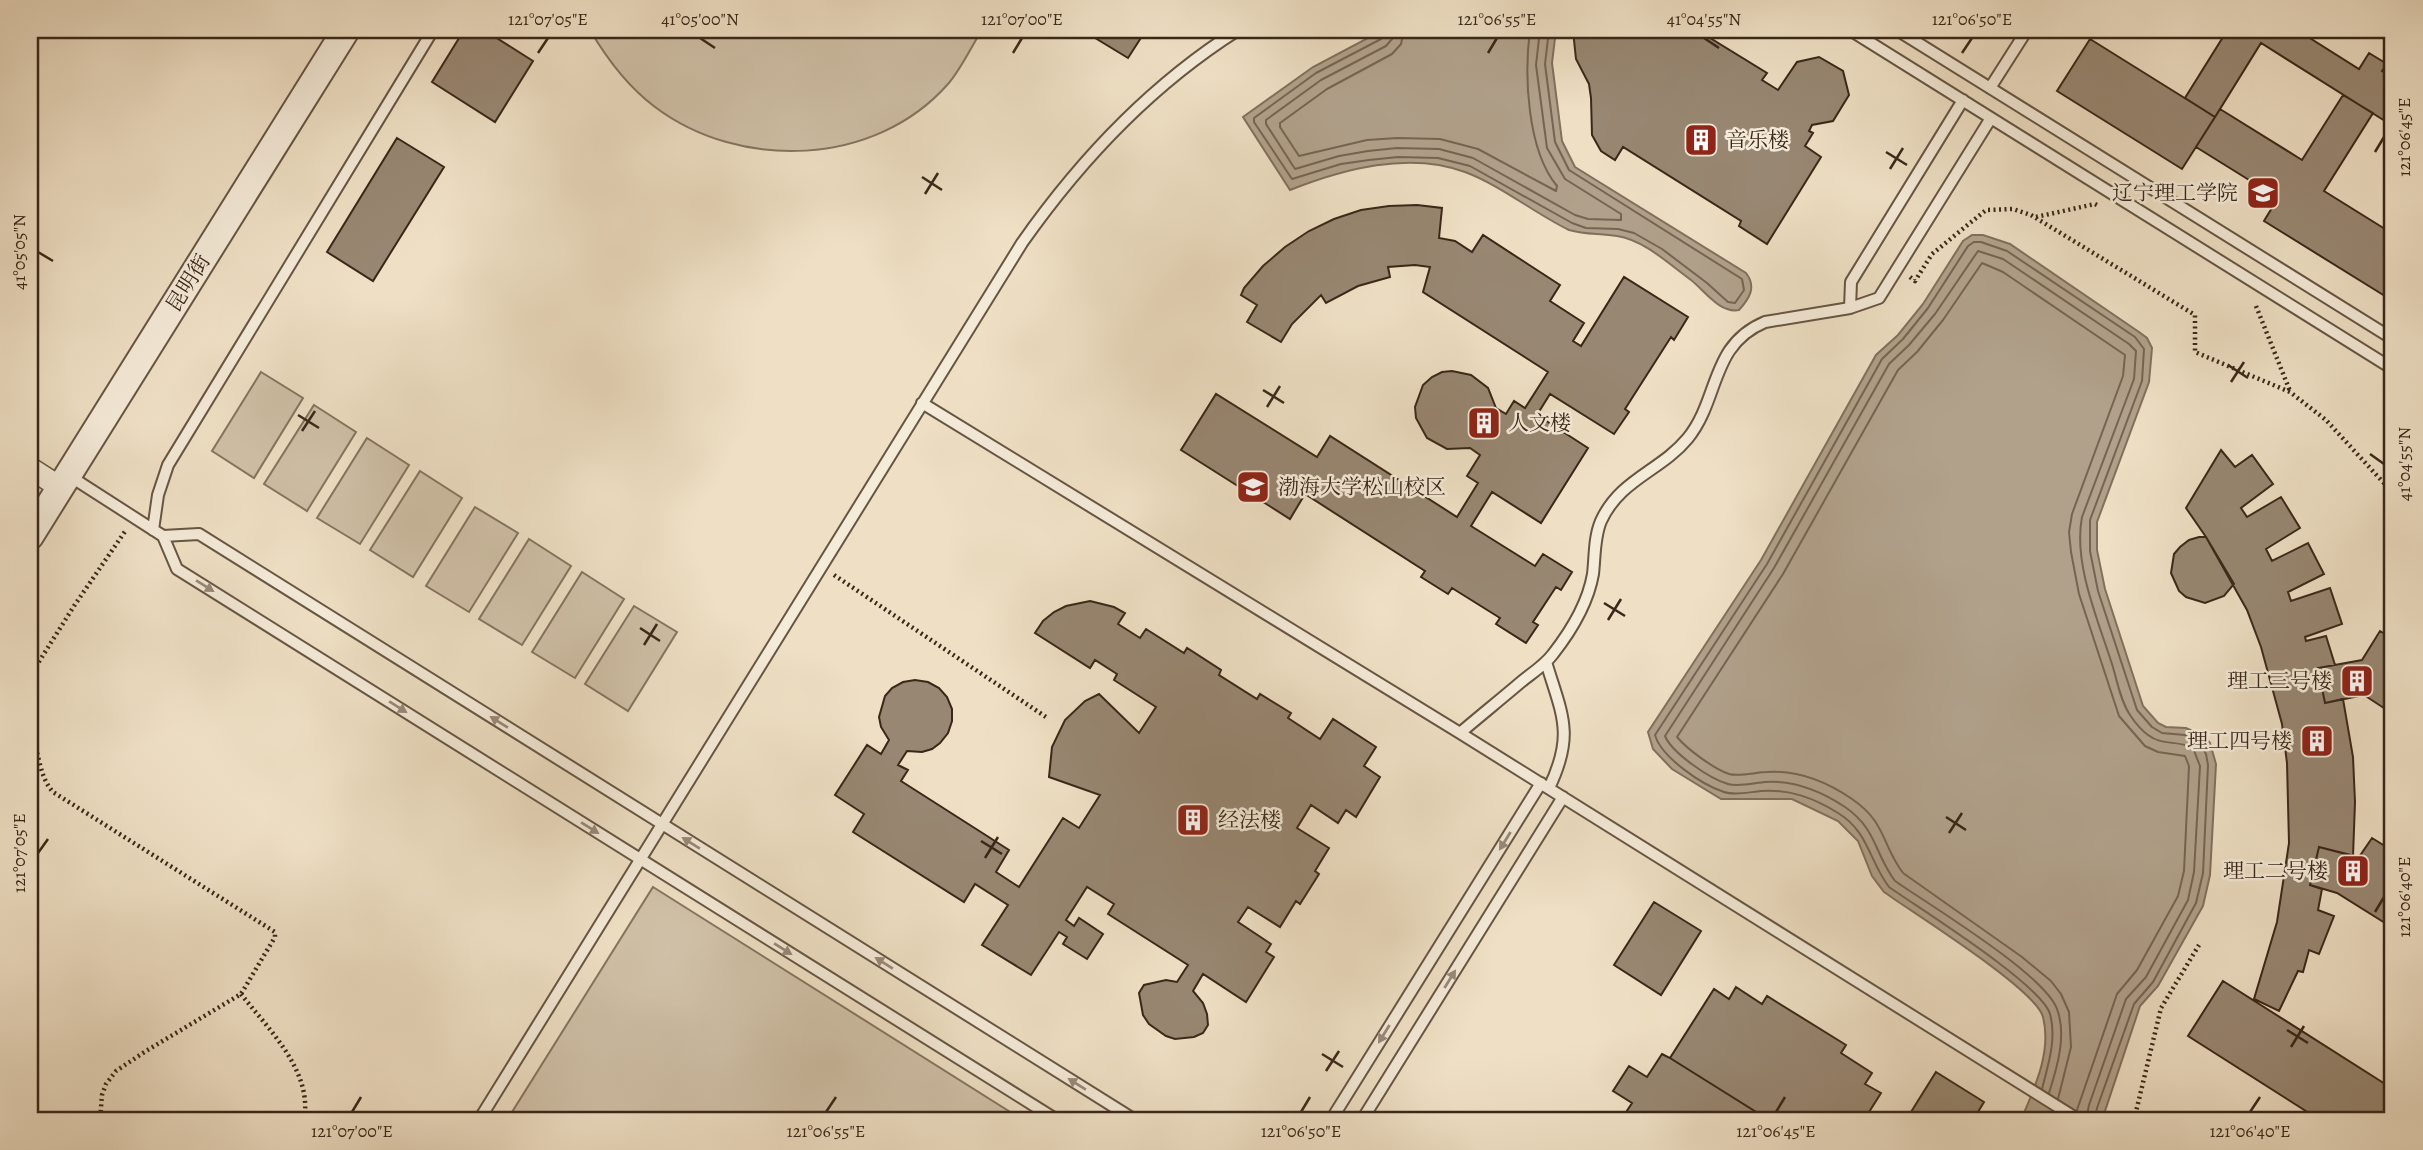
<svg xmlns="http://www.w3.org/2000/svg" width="2423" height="1150" font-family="Alegreya,'Noto Serif SC',serif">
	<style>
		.green { fill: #d0c1a8; stroke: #857460; stroke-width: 2 }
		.water { fill: #b1a18b; stroke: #81705d; stroke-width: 2 }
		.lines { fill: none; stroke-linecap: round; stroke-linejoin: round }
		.shore { stroke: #766452; stroke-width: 2 }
		.building { fill: #988772; stroke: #3a2719; stroke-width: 2 }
		.service-casing { stroke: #675544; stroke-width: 14 }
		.minor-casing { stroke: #675544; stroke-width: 24 }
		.tertiary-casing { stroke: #675544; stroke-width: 30 }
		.path { stroke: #3a2719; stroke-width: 4.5; stroke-dasharray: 2 3.5; stroke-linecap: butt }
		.service { stroke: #f5ebd9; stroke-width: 10 }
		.minor { stroke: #f5ebd9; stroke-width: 21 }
		.tertiary { stroke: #f5ebd9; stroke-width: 26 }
		.oneway { fill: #988979 }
		.ticks { fill: none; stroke: #3a2719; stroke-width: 2.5 }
		.labels { text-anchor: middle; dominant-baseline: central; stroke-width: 5; stroke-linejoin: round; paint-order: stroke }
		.poi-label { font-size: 21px; fill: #3a2719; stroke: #f5ebd9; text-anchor: start }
		.street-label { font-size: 21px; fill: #3a2719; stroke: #f5ebd9 }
		.neatline { fill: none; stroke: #3a2719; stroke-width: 2.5 }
		.ticks-label { font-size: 18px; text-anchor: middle; fill: #3a2719 }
	</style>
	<rect width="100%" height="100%" fill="#efe0c5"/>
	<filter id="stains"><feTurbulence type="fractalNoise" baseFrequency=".00286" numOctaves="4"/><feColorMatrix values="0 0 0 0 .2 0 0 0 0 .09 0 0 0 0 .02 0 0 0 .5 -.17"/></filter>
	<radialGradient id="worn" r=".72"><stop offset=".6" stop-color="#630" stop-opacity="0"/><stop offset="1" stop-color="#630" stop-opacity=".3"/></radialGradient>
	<path class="green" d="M590 30H982C971 47 961 69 948 84 875 167 740 171 655 107 627 86 607 59 590 30Z
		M261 372 303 398 254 478 212 451Z
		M314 405 356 432 307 511 264 484Z
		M367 438 409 465 360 544 317 518Z
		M420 471 462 498 413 577 370 550Z
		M475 507 518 533 469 612 426 586Z
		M529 539 571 566 522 645 479 619Z
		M582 572 624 599 575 678 532 652Z
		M634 606 677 632 628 711 585 684Z
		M653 887 1023 1120H507Z"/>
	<path class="water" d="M1383 30H1556L1552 63 1562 141 1575 167 1746 273C1757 287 1749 299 1739 310 1720 314 1704 290 1691 280 1669 264 1644 240 1617 236 1600 233 1586 235 1569 230 1534 213 1502 186 1465 172 1409 151 1343 169 1290 190L1243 117 1313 67Z
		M1972 235H1983L2010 244 2139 332 2147 338 2152 348 2149 382 2097 522V550L2105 589 2143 706 2158 723 2166 727 2186 728 2204 736 2210 743 2216 764 2210 875 2203 906 2158 986 2140 1006 2102 1120H2021C2034 1089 2052 1052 2043 1017 2036 989 1913 913 1884 892L1872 876 1858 841 1838 821 1792 799H1721L1672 769 1653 749 1648 732 1761 560 1876 355 1898 335 1923 304 1963 241Z"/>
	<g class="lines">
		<path class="shore" d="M1384 30 1381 39 1316 73 1254 118V122L1292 179 1341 164 1369 160 1398 157 1438 158 1470 166 1572 223 1586 228 1618 229 1634 233 1662 249 1707 283 1728 302 1735 303 1744 290 1742 279 1569 170 1555 142 1545 64 1549 30
			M1393 30 1392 39 1386 46 1321 80 1266 120V124L1295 169 1339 156 1368 151 1397 148 1439 149 1473 158 1575 215 1588 219 1621 220V214L1565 179 1547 148 1536 65 1540 30
			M1404 30 1401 44 1392 54 1327 89 1280 123V127L1299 156 1367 140 1397 138 1440 139 1478 149 1556 191 1557 186C1527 150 1524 75 1530 30
			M2042 1089C2048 1065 2057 1039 2050 1014 2041 984 1920 909 1889 887 1869 861 1869 832 1838 813 1814 798 1790 789 1761 791 1750 792 1735 796 1724 792 1702 785 1661 757 1655 735L1767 564 1882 359 1903 339 1928 308 1968 246 1974 242H1981L2007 251 2135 337 2144 349 2142 381 2090 520V551L2098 591 2137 710 2152 727 2162 733 2185 735 2199 741 2206 754 2208 765 2203 873 2196 903 2153 982 2134 1004 2097 1108 2095 1120
			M2049 1093C2057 1068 2067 1035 2057 1009 2044 974 1931 906 1895 881 1874 853 1877 829 1845 807 1821 791 1794 780 1765 782 1754 783 1738 787 1728 784 1710 779 1672 753 1665 736L1774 568 1889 364 1909 345 1935 314 1978 251 2003 259 2129 344 2136 351 2134 379 2082 517C2073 563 2098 620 2112 664 2117 680 2120 700 2130 715 2134 721 2141 730 2148 735 2162 746 2178 740 2193 748L2200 766 2194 872 2188 900 2146 977 2126 999 2089 1105 2086 1120
			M2058 1099 2071 1047 2069 1012 2061 994 2051 981 2022 957 1903 873C1881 844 1887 823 1852 799 1827 782 1797 770 1767 772 1756 772 1740 777 1729 774 1714 769 1687 749 1677 737L1783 574 1898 370 1917 352 1943 320 1982 263 2003 272 2125 355 2123 376 2072 514 2069 532 2071 552 2079 594 2119 716 2145 746 2158 752 2185 756 2189 766 2184 871 2178 896 2137 970 2117 994 2077 1110"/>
	</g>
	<path class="building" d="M464 30H484L533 61 495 122 432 82Z
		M1082 30H1146L1128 58Z
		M1575 30H1697L1767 73 1762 80 1778 90 1797 62 1819 57 1843 71 1849 95 1833 121 1812 125 1809 131 1813 133 1805 146 1821 157 1767 244 1739 226 1741 221 1623 147 1615 160 1601 151 1592 135 1591 98 1589 84 1576 59 1574 40Z
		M2211 30H2297L2359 69 2369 53 2387 64 2382 71 2393 78V126L2261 43 2215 117 2185 98 2223 37Z
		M2090 39 2215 117 2182 169 2057 91Z
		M2343 95 2373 113 2324 191 2393 234V301L2264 221 2278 198 2196 147 2220 109 2302 160Z
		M397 138 444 167 373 281 327 252Z
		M1417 205 1442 208 1439 238 1455 241 1472 252 1483 235 1560 285 1550 301 1584 323 1573 341 1581 346 1624 277 1688 317 1674 340 1671 337 1625 409 1629 412 1614 434 1550 394 1537 415 1588 448 1541 523 1492 492 1471 526 1535 566 1543 554 1572 572 1561 590 1556 587 1533 622 1538 625 1526 643 1496 624 1500 618 1452 588 1448 594 1421 577 1425 571 1305 494 1290 519 1181 450 1216 394 1317 457 1330 436 1457 517 1478 483 1467 476 1480 455 1470 448 1447 449 1427 438 1416 418 1415 407 1423 385 1432 377 1442 372 1452 371 1471 375 1488 388 1496 408 1506 414 1514 401 1525 408 1548 372 1423 292 1430 267 1415 265 1388 267 1390 277 1358 286 1326 303 1321 295 1292 324 1281 342 1247 322 1257 305 1241 295 1244 288 1263 266 1285 247 1309 231 1334 219 1361 210 1389 206Z
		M2221 450 2235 467 2252 455 2273 484 2241 508 2247 517 2281 497 2300 528 2266 549 2272 561 2308 543 2324 574 2288 592 2291 601 2330 588 2342 624 2305 637 2306 641 2326 636 2335 665 2318 668 2325 703 2343 699 2353 757 2355 802 2353 856 2319 847 2310 885 2322 889 2318 910 2334 916 2319 954 2309 950 2303 972 2298 971 2279 1011 2254 999 2277 922 2289 843 2287 763 2282 724 2261 647 2247 610 2206 537 2186 508Z
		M2199 537H2206L2234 584 2224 596 2205 603 2186 597 2179 591 2171 573 2174 554 2180 547 2189 540Z
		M1090 601 1114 607 1125 613 1118 624 1140 638 1146 629 1184 653 1187 648 1221 670 1219 675 1257 699 1260 694 1291 713 1288 718 1320 739 1333 719 1376 747 1364 766 1380 777 1356 817 1346 810 1338 823 1311 805 1297 828 1329 848 1315 871 1319 874 1300 904 1296 901 1280 927 1248 907 1238 922 1271 944 1266 952 1274 957 1246 1002 1203 974 1193 991 1203 1003 1207 1014 1208 1025 1203 1033 1194 1037 1175 1039 1166 1036 1149 1024 1143 1015 1139 993 1144 985 1166 980 1177 982 1188 965 1108 914 1114 904 1087 887 1066 920 1074 926 1079 918 1103 934 1087 959 1063 944 1067 937 1059 932 1031 975 982 945 1008 905 975 884 964 902 853 832 864 814 835 795 867 745 881 754 889 740 881 727 879 717 885 696 892 688 903 682 915 680 928 682 939 688 947 697 952 709V721L948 733 940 743 932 749 922 752 907 751 898 765 908 770 901 781 1009 850 996 872 1019 887 1063 818 1079 828 1100 795 1049 777 1052 747 1065 720 1085 701 1099 694 1139 733 1156 707 1114 680 1117 674 1095 660 1090 668 1035 633 1043 621 1054 612 1066 606Z
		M2380 631 2393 639V714L2364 695 2325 703 2318 668 2362 660Z
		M2372 838 2393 851V928L2337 893 2310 885 2319 847 2359 857Z
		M1654 902 1701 931 1661 995 1614 965Z
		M2223 981 2393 1089V1120H2320L2188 1036Z
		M1736 987 1762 1004 1767 996 1846 1045 1841 1053 1872 1073 1865 1084 1881 1093 1864 1120H1769L1670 1058 1714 989 1729 999Z
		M1662 1054 1670 1058 1769 1120H1621L1632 1103 1613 1091 1629 1066 1647 1077Z
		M1936 1072 1984 1102 1973 1120H1906Z"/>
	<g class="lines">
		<defs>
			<path id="service" d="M1850 30 2393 369
				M1897 30 2393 339
				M1990 88 2027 30
				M1850 308 1851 282 1963 100
				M922 403 1460 733 2079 1120
				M68 475 163 536 177 569 1057 1120
				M153 530 158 495 168 465 433 30
				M163 536 199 534 1135 1120
				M1546 662C1562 715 1575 734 1549 788
				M1460 733C1480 716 1501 699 1521 682 1532 673 1545 665 1553 654 1571 631 1588 603 1593 574 1595 557 1594 537 1601 521 1620 479 1661 471 1688 438 1720 398 1710 345 1765 322L1850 308 1879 298 1991 118
				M479 1120 1022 243C1081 159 1151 85 1238 30
				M1331 1120 1541 783
				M1362 1120 1563 797"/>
			<path id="minor" d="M30 468 61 488"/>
			<path id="tertiary" d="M30 536 346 30"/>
		</defs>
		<use href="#service" class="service-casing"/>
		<use href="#minor" class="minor-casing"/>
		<use href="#tertiary" class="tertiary-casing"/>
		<path class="path" d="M2036 217 2095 204 2097 205
			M1910 277 1915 281 1932 254 1986 210 2013 209 2031 215 2195 315V352L2290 392 2326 420 2393 493
			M2256 306 2290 391
			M834 575 1046 717
			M30 676 74 606 126 530
			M30 732C40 752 38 775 53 792L275 932V937L241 994 146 1051 116 1071 106 1084 102 1095 100 1120
			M241 994C269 1030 313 1071 304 1120
			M2134 1120 2161 1008 2199 945"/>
		<use href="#service" class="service"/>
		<use href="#minor" class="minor"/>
		<use href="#tertiary" class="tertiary"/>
	</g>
	<defs><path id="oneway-solid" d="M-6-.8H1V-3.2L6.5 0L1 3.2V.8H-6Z" transform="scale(1.75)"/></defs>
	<g class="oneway">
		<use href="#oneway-solid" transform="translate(205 586) rotate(32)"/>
		<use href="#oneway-solid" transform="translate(398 707) rotate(32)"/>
		<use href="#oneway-solid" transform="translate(499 722) rotate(-148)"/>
		<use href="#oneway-solid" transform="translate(590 828) rotate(32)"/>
		<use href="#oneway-solid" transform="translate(1505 841) rotate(122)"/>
		<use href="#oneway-solid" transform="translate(691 843) rotate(-148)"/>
		<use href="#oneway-solid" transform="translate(783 949) rotate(32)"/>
		<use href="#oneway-solid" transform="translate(884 963) rotate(-148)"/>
		<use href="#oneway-solid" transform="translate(1450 979) rotate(-58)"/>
		<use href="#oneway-solid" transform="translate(1384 1034) rotate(122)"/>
		<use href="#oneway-solid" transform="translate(1077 1084) rotate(-148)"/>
	</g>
	<path class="ticks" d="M700 38 715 48M1704 38 1719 48M538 53 548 38M1013 53 1022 38M1488 53 1497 38M1962 53 1972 38M1886 152 1907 165M2375 152 2384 137M1890 169 1903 148M922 177 942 190M925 194 938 173M38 252 53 261M2228 365 2248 378M2231 382 2244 362M1263 390 1284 403M1267 407 1280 386M298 415 319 428M302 431 315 411M2370 454 2384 464M1604 603 1625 616M1608 620 1621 599M640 628 660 641M644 645 657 624M1946 817 1966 830M1949 833 1962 813M981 841 1002 854M38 853 48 839M985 858 998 837M2375 912 2384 897M2287 1030 2308 1043M2291 1047 2304 1026M1322 1054 1343 1067M1326 1071 1339 1051M352 1112 361 1097M826 1112 836 1097M1301 1112 1310 1097M1776 1112 1785 1097M2250 1112 2260 1097"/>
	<defs>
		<symbol id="building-square" viewBox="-11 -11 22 22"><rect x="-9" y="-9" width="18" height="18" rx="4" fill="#8f2418" stroke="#f5ebd9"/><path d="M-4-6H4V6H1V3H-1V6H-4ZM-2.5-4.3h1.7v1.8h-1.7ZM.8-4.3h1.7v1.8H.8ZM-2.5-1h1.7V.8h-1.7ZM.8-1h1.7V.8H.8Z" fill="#fff"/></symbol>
		<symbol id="university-square" viewBox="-11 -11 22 22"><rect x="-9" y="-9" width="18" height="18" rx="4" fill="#8f2418" stroke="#f5ebd9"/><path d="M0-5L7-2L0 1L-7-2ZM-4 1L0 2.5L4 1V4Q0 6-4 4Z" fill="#fff"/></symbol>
	</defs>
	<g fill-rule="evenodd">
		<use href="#building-square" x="1682" y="121" width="38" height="38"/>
		<use href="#university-square" x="2244" y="174" width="38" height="38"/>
		<use href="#building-square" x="1465" y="404" width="38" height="38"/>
		<use href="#university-square" x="1234" y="468" width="38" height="38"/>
		<use href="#building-square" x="2338" y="662" width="38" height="38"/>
		<use href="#building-square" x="2298" y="722" width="38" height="38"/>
		<use href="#building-square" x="1174" y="801" width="38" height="38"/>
		<use href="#building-square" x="2334" y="852" width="38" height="38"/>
	</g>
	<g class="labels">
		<g class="poi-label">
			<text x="1726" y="140">音乐楼</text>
			<text x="2238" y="193" text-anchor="end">辽宁理工学院</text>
			<text x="1508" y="423">人文楼</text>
			<text x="1278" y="487">渤海大学松山校区</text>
			<text x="2332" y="681" text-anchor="end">理工三号楼</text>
			<text x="2292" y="741" text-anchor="end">理工四号楼</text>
			<text x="1218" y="820">经法楼</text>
			<text x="2328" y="871" text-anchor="end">理工二号楼</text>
		</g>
		<g class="street-label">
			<text transform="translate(188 283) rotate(-58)">昆明街</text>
		</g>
	</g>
	<rect width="2423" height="1150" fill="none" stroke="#efe0c5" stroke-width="77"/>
	<rect x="38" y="38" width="2346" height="1074" class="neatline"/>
	<g class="ticks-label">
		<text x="548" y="25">121°07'05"E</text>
		<text x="700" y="25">41°05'00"N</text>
		<text x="1022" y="25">121°07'00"E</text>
		<text x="1497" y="25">121°06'55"E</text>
		<text x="1704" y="25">41°04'55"N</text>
		<text x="1972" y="25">121°06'50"E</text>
		<text transform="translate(2404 137) rotate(-90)" y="6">121°06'45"E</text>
		<text transform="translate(19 252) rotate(-90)" y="6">41°05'05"N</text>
		<text transform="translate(2404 464) rotate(-90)" y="6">41°04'55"N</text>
		<text transform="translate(19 853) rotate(-90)" y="6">121°07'05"E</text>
		<text transform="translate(2404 897) rotate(-90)" y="6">121°06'40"E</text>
		<text x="352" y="1137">121°07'00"E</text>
		<text x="826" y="1137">121°06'55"E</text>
		<text x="1301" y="1137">121°06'50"E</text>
		<text x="1776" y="1137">121°06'45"E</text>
		<text x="2250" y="1137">121°06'40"E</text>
	</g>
	<rect width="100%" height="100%" filter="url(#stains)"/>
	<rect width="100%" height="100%" fill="url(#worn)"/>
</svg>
